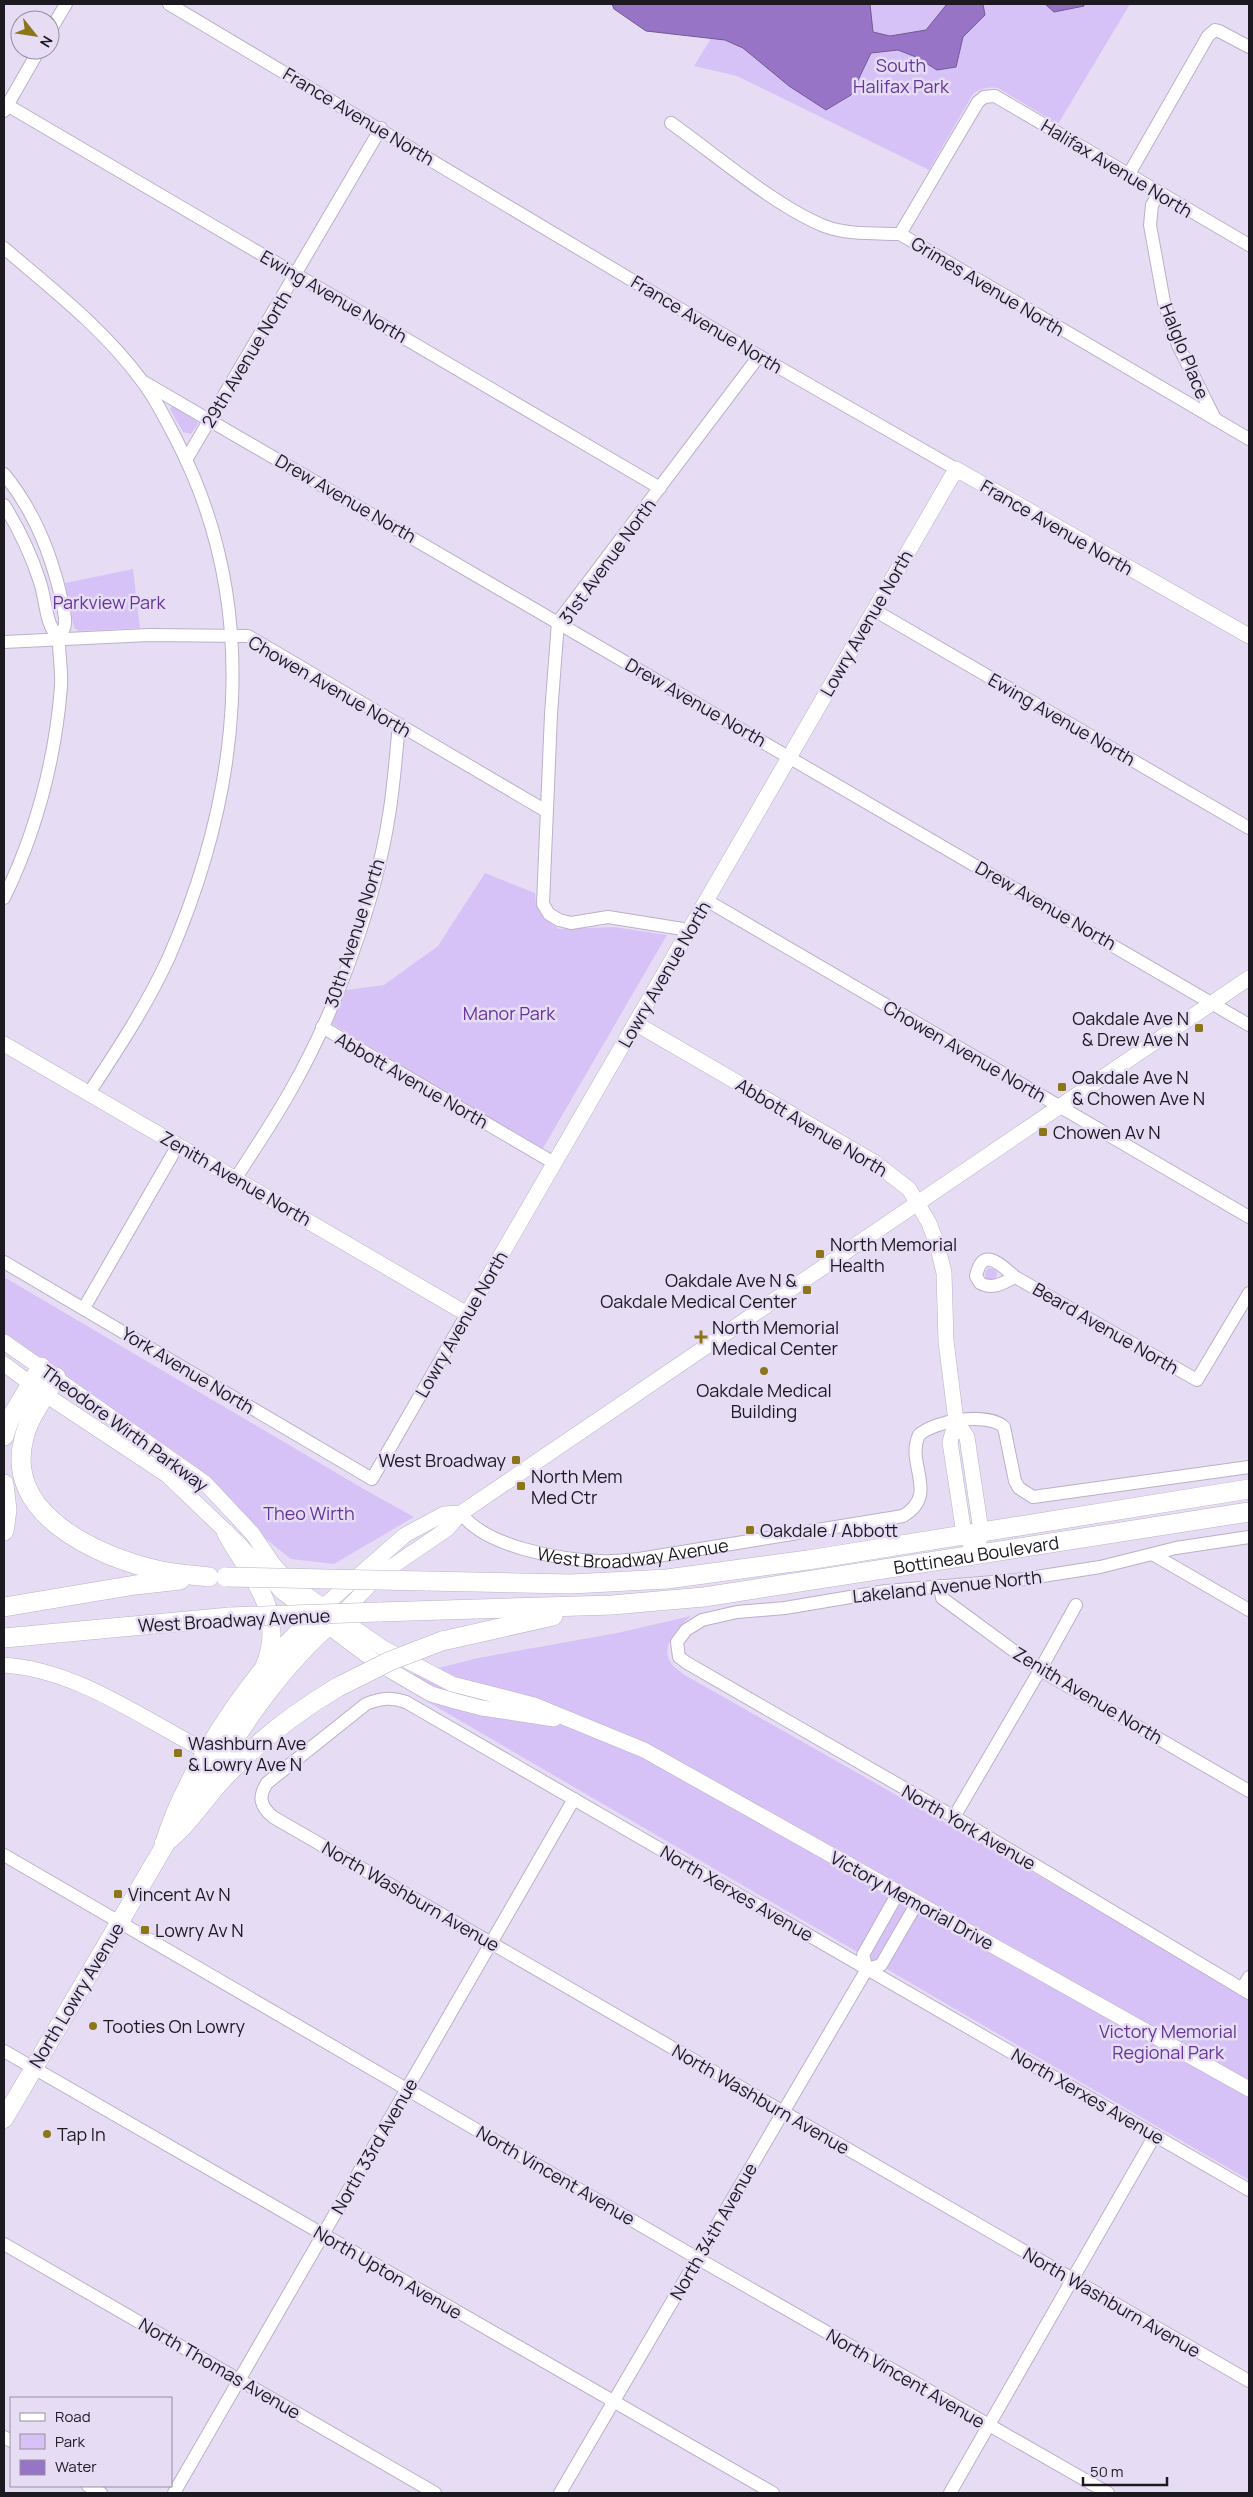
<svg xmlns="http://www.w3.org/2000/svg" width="1253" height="2497" font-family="Manrope,sans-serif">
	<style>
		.green { fill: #d7c2f7 }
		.water { fill: #9874c6; stroke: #735994 }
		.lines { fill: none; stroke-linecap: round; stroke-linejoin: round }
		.minor-casing { stroke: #bab1c8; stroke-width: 14 }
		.tertiary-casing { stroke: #bab1c8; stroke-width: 16 }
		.secondary-casing { stroke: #bab1c8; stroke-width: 19 }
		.primary-casing { stroke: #bab1c8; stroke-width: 20 }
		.minor { stroke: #fff; stroke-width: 12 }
		.tertiary { stroke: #fff; stroke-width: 15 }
		.secondary { stroke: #fff; stroke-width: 18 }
		.primary { stroke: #fff; stroke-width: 19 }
		.primary-bridge-casing { stroke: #bab1c8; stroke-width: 20; stroke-linecap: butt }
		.primary-bridge { stroke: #fff; stroke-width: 19 }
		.poi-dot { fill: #8d7519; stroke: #e6ddf5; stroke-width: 2 }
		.labels { text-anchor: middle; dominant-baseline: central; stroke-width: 5; stroke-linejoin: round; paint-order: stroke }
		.park-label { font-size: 18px; fill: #653597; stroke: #e6ddf5 }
		.street-label { font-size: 18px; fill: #1c1921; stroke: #e6ddf5 }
		.poi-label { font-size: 18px; fill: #1c1921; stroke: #e6ddf5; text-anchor: start }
	</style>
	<rect width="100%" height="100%" fill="#e6ddf5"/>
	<path class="green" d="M732 4H1130L1058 124 998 88C988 87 981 88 973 94L929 170 737 76 694 66Z
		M172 406 197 421 198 424 191 434 183 432 170 409Z
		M133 569 140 628 79 631 74 628 65 583Z
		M485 873 535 893 536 904 543 918 559 929 614 927 667 935 542 1150 332 1024 346 990 384 985 438 946Z
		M985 1274a6 6 0 1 1 12 0a6 6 0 1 1-12 0Z
		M4 1277 362 1488 414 1517 334 1564 291 1559 37 1356 4 1340Z
		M691 1616C680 1626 659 1646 671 1663 673 1667 679 1670 683 1674L1249 1995V2180L390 1680 478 1658 617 1633Z"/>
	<path class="water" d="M612 4H870L873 32 890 36 926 30 947 4H983L985 15 963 37 956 67 937 70 916 57 898 50 871 53 851 95 826 110 789 86 743 48 725 40 646 31 614 9Z
		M1045 4H1084V6L1054 12Z"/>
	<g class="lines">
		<defs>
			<g id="minor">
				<path d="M169 4 759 356 956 469"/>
				<path d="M50 31 66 4"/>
				<path d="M7 105 660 488"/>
				<path d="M4 111 39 50"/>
				<path d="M671 123C716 155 775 206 824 226 848 235 876 233 900 234L1249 439"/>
				<path d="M1129 174 1208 36 1215 30 1219 31 1249 47"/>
				<path d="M1160 193 1152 205 1150 225 1164 302 1178 345 1215 419"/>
				<path d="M900 234 978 102 984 97 995 96 1249 245"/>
				<path d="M4 248C52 289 104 329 142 381 156 399 167 422 178 443 262 608 241 791 169 957 147 1005 118 1049 89 1093"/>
				<path d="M142 381 1249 1025"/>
				<path d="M186 460 381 128"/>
				<path d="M4 474C33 509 51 554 61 597 62 605 66 616 65 623 65 630 59 635 59 641 59 656 62 671 61 687 55 761 36 832 4 898"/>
				<path d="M4 505C19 529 31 554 40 582 47 604 44 620 59 640"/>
				<path d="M874 610 1249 828"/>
				<path d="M4 642 149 635 248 636 546 811"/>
				<path d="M706 900 1249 1217"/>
				<path d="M689 930 608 917 571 923 559 920 549 914 543 904 551 714 558 622 759 356"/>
				<path d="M322 1027 554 1163"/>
				<path d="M236 1178C255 1148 275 1119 292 1088 335 1013 376 900 389 815 394 785 396 754 399 724"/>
				<path d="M4 1262 372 1479 467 1314"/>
				<path d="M1015 1277C1003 1283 993 1290 980 1283L976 1276C983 1245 1001 1265 1015 1277L1197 1380 1249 1293"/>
				<path d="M84 1308 178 1145"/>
				<path id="s1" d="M461 1513C485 1547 561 1560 601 1561 613 1562 627 1560 639 1559L903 1516C940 1494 905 1464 919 1435 935 1420 988 1412 1004 1427L1015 1481 1019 1488 1033 1497 1249 1467"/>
				<path d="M1249 1537 1176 1548 1100 1567 1017 1580 886 1591 785 1608 737 1612 702 1620 686 1630 677 1642 679 1657 687 1663 963 1822 1249 1993"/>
				<path d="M1154 1555 1249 1610"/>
				<path d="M940 1586 942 1598 1040 1670 1249 1791"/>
				<path d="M954 1817 1040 1670 1076 1605"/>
				<path d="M4 1855 697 2258 1108 2493"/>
				<path d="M867 1969 863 1955 898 1893"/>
				<path d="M1242 1989 1249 1977"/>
				<path d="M4 2051 773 2493"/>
				<path d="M1249 2190 406 1702C391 1697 381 1698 366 1704L267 1783C258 1797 260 1806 273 1817L1249 2381"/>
				<path d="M4 2244 435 2493"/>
				<path d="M4 2437 11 2441"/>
				<path d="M88 2486 101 2493"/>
				<path d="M174 2493 574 1799"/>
				<path d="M560 2493 867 1969 881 1965 917 1903"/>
				<path d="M950 2493 1155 2135"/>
			</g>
			<path id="tertiary" d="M635 1023 874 1162 909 1189 929 1223 937 1244 944 1273 946 1341 956 1421 950 1442 964 1534 977 1554
				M4 1044 467 1314 956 469 1249 636
				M4 1342 205 1483 252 1533 273 1564 291 1584 383 1648 452 1684 534 1705 644 1750 1249 2089
				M4 1364 46 1395 167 1475 240 1545 282 1592 376 1662 431 1694 455 1701 482 1708 554 1719
				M956 1421 967 1437 981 1531 979 1542
				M317 1612 405 1535 444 1514 461 1513
				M339 1617 378 1576 447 1529 461 1513 1249 978
				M4 1665C75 1670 136 1714 198 1747L208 1751 217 1748"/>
			<path id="secondary" d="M226 1533C249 1575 287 1612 265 1665
				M196 1800C237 1734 278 1667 339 1617
				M164 1844C181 1787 224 1718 261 1672 277 1652 297 1635 313 1616
				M4 2119 172 1833"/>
			<g id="primary">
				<path d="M56 1377C45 1397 29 1416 24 1438 3 1514 97 1556 157 1570 174 1574 192 1575 209 1577"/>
				<path d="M4 1436 9 1421 41 1367"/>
				<path d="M4 1484 7 1510 4 1531"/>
				<path d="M426 1581 571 1584 667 1579 808 1560 1249 1489"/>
				<path d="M4 1607 135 1585 180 1580"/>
				<path id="s2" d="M379 1612 612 1605 704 1597 1249 1512"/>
				<path d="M4 1638 230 1617"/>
				<path d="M442 1641 553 1616"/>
				<path d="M164 1844C187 1825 199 1806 218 1784 252 1746 294 1713 338 1687"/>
			</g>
		</defs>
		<use href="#minor" class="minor-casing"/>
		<use href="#tertiary" class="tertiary-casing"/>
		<use href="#secondary" class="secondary-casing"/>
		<use href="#primary" class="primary-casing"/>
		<use href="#minor" class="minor"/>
		<use href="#tertiary" class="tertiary"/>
		<use href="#secondary" class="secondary"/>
		<use href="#primary" class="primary"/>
		<defs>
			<path id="primary-bridge" d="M226 1577 426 1581
				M230 1617 379 1612
				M338 1687 390 1661 442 1641"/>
		</defs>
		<use href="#primary-bridge" class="primary-bridge-casing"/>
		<use href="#primary-bridge" class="primary-bridge"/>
	</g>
	<g class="poi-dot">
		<rect x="1194" y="1023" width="10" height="10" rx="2.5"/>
		<rect x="1057" y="1082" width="10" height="10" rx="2.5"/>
		<rect x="1038" y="1127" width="10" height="10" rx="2.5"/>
		<rect x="815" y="1249" width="10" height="10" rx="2.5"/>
		<rect x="802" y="1285" width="10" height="10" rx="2.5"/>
		<path d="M698.5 1329.5h5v5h5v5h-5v5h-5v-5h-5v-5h5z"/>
		<circle cx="764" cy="1371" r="5"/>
		<rect x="511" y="1455" width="10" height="10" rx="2.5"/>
		<rect x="516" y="1481" width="10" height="10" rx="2.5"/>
		<rect x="745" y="1525" width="10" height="10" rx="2.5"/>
		<rect x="173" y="1748" width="10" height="10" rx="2.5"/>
		<rect x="113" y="1889" width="10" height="10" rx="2.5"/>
		<rect x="140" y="1925" width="10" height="10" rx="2.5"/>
		<circle cx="93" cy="2026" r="5"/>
		<circle cx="47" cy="2134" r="5"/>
	</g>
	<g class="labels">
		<g class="park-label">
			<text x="901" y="65">South<tspan x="901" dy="21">Halifax Park</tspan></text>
			<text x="109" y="602">Parkview Park</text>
			<text x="509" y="1013">Manor Park</text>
			<text x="309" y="1513">Theo Wirth</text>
			<text x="1168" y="2031">Victory Memorial<tspan x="1168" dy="21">Regional Park</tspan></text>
		</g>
		<g class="street-label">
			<text transform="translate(359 116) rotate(31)">France Avenue North</text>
			<text transform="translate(1117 168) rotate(31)">Halifax Avenue North</text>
			<text transform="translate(988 286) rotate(31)">Grimes Avenue North</text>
			<text transform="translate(334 296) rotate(30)">Ewing Avenue North</text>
			<text transform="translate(707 324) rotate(31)">France Avenue North</text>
			<text transform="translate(1185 351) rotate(68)">Halglo Place</text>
			<text transform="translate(246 359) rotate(-59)">29th Avenue North</text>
			<text transform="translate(346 498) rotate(30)">Drew Avenue North</text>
			<text transform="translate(1057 527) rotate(30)">France Avenue North</text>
			<text transform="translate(607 561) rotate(-54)">31st Avenue North</text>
			<text transform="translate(866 623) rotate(-60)">Lowry Avenue North</text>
			<text transform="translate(330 686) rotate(30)">Chowen Avenue North</text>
			<text transform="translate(696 702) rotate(30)">Drew Avenue North</text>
			<text transform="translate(1062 719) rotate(30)">Ewing Avenue North</text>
			<text transform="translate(1046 905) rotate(30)">Drew Avenue North</text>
			<text transform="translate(354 933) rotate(-72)">30th Avenue North</text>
			<text transform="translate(664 974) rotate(-60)">Lowry Avenue North</text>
			<text transform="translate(965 1051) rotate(30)">Chowen Avenue North</text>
			<text transform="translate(412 1080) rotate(30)">Abbott Avenue North</text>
			<text transform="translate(812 1127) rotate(31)">Abbott Avenue North</text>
			<text transform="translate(236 1178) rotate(30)">Zenith Avenue North</text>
			<text transform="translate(461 1324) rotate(-60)">Lowry Avenue North</text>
			<text transform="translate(1106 1328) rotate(30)">Beard Avenue North</text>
			<text transform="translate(188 1370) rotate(31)">York Avenue North</text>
			<text transform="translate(125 1428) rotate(36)">Theodore Wirth Parkway</text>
			<text stroke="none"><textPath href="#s1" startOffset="184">West Broadway Avenue</textPath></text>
			<text stroke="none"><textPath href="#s2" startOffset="601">Bottineau Boulevard</textPath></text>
			<text transform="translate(947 1586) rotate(-6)">Lakeland Avenue North</text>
			<text transform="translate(234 1620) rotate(-3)">West Broadway Avenue</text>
			<text transform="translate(1088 1695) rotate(31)">Zenith Avenue North</text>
			<text transform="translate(969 1827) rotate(30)">North York Avenue</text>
			<text transform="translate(737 1893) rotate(30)">North Xerxes Avenue</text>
			<text transform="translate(411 1896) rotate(30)">North Washburn Avenue</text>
			<text transform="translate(912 1900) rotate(29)">Victory Memorial Drive</text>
			<text transform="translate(76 1995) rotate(-59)">North Lowry Avenue</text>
			<text transform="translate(1088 2096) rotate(30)">North Xerxes Avenue</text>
			<text transform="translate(761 2099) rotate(30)">North Washburn Avenue</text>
			<text transform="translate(374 2146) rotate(-60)">North 33rd Avenue</text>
			<text transform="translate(556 2175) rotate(30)">North Vincent Avenue</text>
			<text transform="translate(713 2231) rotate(-60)">North 34th Avenue</text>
			<text transform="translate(388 2272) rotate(30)">North Upton Avenue</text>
			<text transform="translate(1112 2302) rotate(30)">North Washburn Avenue</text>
			<text transform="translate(220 2368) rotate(30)">North Thomas Avenue</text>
			<text transform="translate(906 2378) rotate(30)">North Vincent Avenue</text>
		</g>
		<g class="poi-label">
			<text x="1189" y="1018" text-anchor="end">Oakdale Ave N<tspan x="1189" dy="21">&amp; Drew Ave N</tspan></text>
			<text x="1072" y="1077">Oakdale Ave N<tspan x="1072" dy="21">&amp; Chowen Ave N</tspan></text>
			<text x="1053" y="1132">Chowen Av N</text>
			<text x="830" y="1244">North Memorial<tspan x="830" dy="21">Health</tspan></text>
			<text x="797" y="1280" text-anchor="end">Oakdale Ave N &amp;<tspan x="797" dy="21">Oakdale Medical Center</tspan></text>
			<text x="712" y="1327">North Memorial<tspan x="712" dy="21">Medical Center</tspan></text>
			<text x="764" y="1390" text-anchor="middle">Oakdale Medical<tspan x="764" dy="21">Building</tspan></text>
			<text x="506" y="1460" text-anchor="end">West Broadway</text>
			<text x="531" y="1476">North Mem<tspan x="531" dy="21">Med Ctr</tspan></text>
			<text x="760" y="1530">Oakdale / Abbott</text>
			<text x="188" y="1743">Washburn Ave<tspan x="188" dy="21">&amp; Lowry Ave N</tspan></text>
			<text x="128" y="1894">Vincent Av N</text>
			<text x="155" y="1930">Lowry Av N</text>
			<text x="103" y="2026">Tooties On Lowry</text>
			<text x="57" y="2134">Tap In</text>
		</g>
	</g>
	<rect width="1253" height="2497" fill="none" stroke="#1c1921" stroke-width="10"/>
	<rect x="10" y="2397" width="162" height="90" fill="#e6ddf5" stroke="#958fa0"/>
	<rect x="20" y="2413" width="25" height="8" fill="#ffffff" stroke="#958fa0"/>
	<text x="55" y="2422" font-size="15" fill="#1c1921">Road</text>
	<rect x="20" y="2434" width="25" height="15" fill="#d7c2f7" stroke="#958fa0"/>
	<text x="55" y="2447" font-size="15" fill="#1c1921">Park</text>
	<rect x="20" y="2460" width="25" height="15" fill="#9874c6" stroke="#958fa0"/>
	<text x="55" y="2472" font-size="15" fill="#1c1921">Water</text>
	<g transform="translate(35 35) rotate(120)"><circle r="24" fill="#e6ddf5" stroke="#958fa0"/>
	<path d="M0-4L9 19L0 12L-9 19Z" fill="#8d7519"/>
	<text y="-8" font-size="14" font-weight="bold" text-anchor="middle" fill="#1c1921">N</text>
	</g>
	<path d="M1083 2477v8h84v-8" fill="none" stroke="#1c1921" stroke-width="2.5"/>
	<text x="1090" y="2477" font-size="15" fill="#1c1921" stroke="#e6ddf5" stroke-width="4" paint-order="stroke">50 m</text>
</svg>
